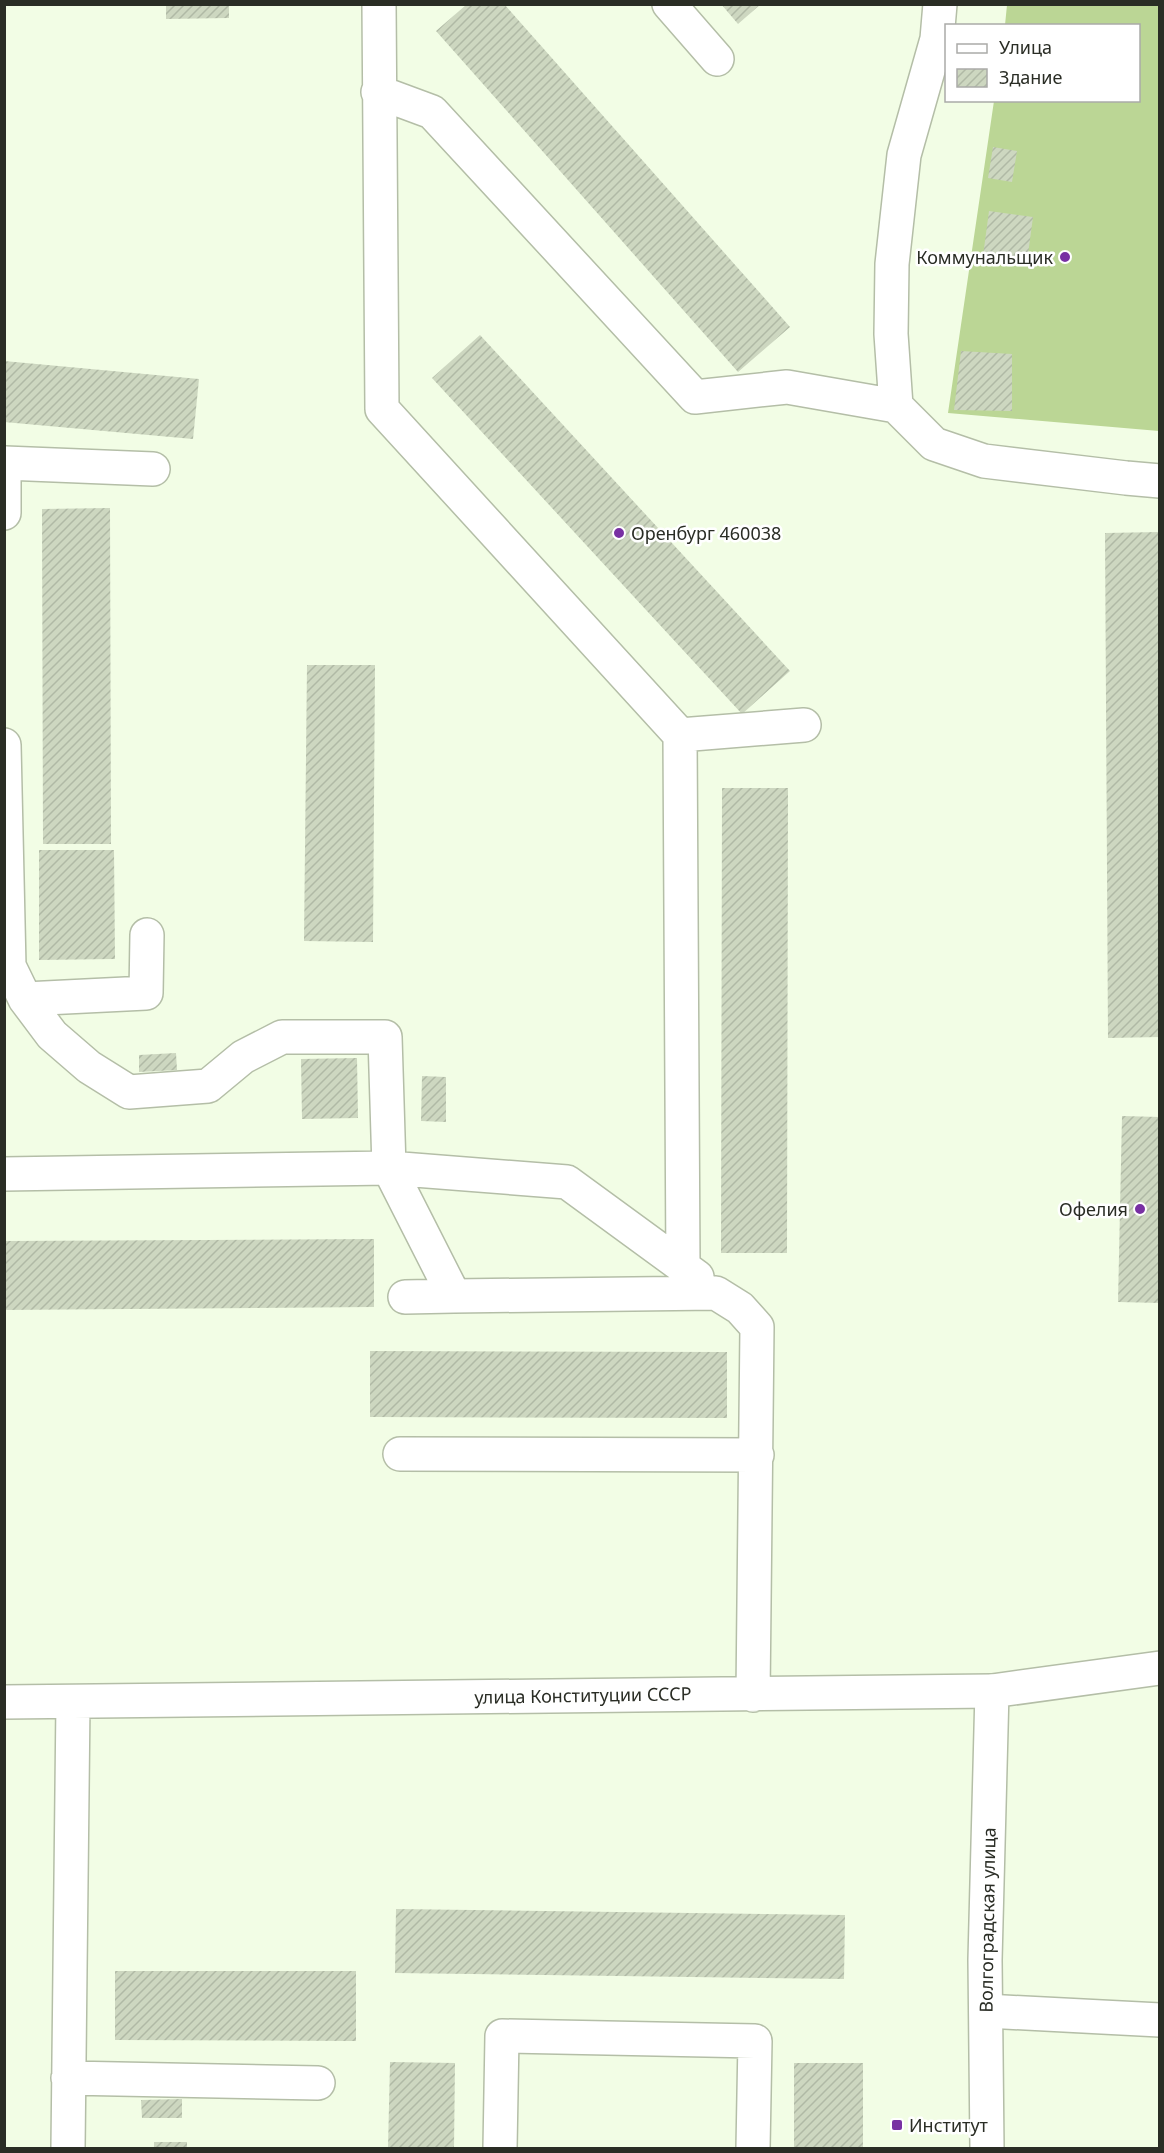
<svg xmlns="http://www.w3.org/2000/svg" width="1164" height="2153" font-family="'Noto Sans',sans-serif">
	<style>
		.grass { fill: #bbd695 }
		.building { fill: url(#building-hatch) }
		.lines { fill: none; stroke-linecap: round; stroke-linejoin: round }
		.minor-casing { stroke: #b4bea7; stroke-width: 36 }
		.major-casing { stroke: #b4bea7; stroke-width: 36 }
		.minor { stroke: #fff; stroke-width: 33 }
		.major { stroke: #fff; stroke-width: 33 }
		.poi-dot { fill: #7830a3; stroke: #fff; stroke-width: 2 }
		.labels { text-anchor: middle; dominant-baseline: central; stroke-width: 5; stroke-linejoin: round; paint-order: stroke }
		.poi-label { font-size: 18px; fill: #2a2d25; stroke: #fff; text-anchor: end }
		.street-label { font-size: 18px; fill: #2a2d25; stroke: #fff }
	</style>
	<defs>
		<pattern id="building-hatch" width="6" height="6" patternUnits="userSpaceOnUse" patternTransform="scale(1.5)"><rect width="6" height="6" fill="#cdd7c0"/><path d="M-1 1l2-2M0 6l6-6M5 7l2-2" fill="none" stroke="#b0b9a5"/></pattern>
	</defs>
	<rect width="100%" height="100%" fill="#f2fde5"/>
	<path class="grass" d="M1007 5H1159V431L948 413 994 101 1138 100V26L1005 25Z"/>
	<path class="building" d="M166 4H229V18L166 19Z
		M721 4H761L738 24Z
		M466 5H505L790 327 738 372 436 31Z
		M993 147 1017 151 1012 182 988 178Z
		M989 211 1033 217 1027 262 983 256Z
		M480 335 790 671 742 714 432 378Z
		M961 351 1012 354V411L954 410Z
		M4 361 199 379 193 439 4 422Z
		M110 508 111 844H43L42 509Z
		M1160 532V1037L1108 1038 1105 533Z
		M307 665H375L373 942 304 941Z
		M722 788H788L787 1253H721Z
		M39 850H114L115 959 39 960Z
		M176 1053 177 1070 139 1072V1055Z
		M357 1058 358 1118 302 1119 301 1059Z
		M422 1076 446 1077V1122L421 1121Z
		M1122 1116 1160 1117V1303L1118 1302Z
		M374 1239V1307L4 1310V1241Z
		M370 1351 727 1352V1418L370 1417Z
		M396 1909 845 1915 844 1979 395 1973Z
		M115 1971H356V2041L115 2040Z
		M390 2062 455 2063 454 2148H388Z
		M794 2063H863V2148H794Z
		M182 2099V2118H142L141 2100Z
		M154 2142H187V2148H154Z"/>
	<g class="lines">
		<defs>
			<path id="minor" d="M379 4 382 409 680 735 683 1267
				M669 4 717 59
				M940 4 937 39 904 155 892 264 891 334 896 406 934 444 984 461 1126 478 1160 481
				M378 92 432 112 695 397 787 387 896 406
				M4 463V513
				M5 463 153 469
				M680 735 804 725
				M4 745 9 966 25 999 52 1035 89 1067 129 1092 208 1086 243 1057 282 1037H385L389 1168 454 1296 716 1293 740 1308 757 1327 753 1695
				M25 999 146 993 147 935
				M4 1174 389 1168 567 1182 697 1277
				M405 1297 454 1296
				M400 1454 757 1455
				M4 1702 992 1691
				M986 2011 1160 2020
				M68 2078 318 2083
				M68 2148 73 1702
				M500 2148 502 2036 755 2041 753 2148"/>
			<path id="major" d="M987 2148 985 1960 992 1691 1160 1668"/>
		</defs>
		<use href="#minor" class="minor-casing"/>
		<use href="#major" class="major-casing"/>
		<use href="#minor" class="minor"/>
		<use href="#major" class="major"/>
	</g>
	<g class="poi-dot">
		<circle cx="1065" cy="257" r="6"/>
		<circle cx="619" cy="533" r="6"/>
		<circle cx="1140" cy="1209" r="6"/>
		<rect x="891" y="2119" width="12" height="12" rx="3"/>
	</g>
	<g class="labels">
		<g class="poi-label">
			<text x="1053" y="257">Коммунальщик</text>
			<text x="631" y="533" text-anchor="start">Оренбург 460038</text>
			<text x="1128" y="1209">Офелия</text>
			<text x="909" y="2125" text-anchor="start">Институт</text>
		</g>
		<g class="street-label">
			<text transform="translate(583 1695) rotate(-1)">улица Конституции СССР</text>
			<text transform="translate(987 1920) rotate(-89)">Волгоградская улица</text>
		</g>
	</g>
	<rect width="1164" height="2153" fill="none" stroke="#2a2d25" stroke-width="12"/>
	<rect x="945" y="24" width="195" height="78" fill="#ffffff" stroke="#aaaba8" stroke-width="1.5"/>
	<rect x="957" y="44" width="30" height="9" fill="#ffffff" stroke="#aaaba8" stroke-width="1.5"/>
	<text x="999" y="54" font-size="18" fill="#2a2d25">Улица</text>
	<rect x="957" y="69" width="30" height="18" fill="url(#building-hatch)" stroke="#aaaba8" stroke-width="1.5"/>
	<text x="999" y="84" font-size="18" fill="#2a2d25">Здание</text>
</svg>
